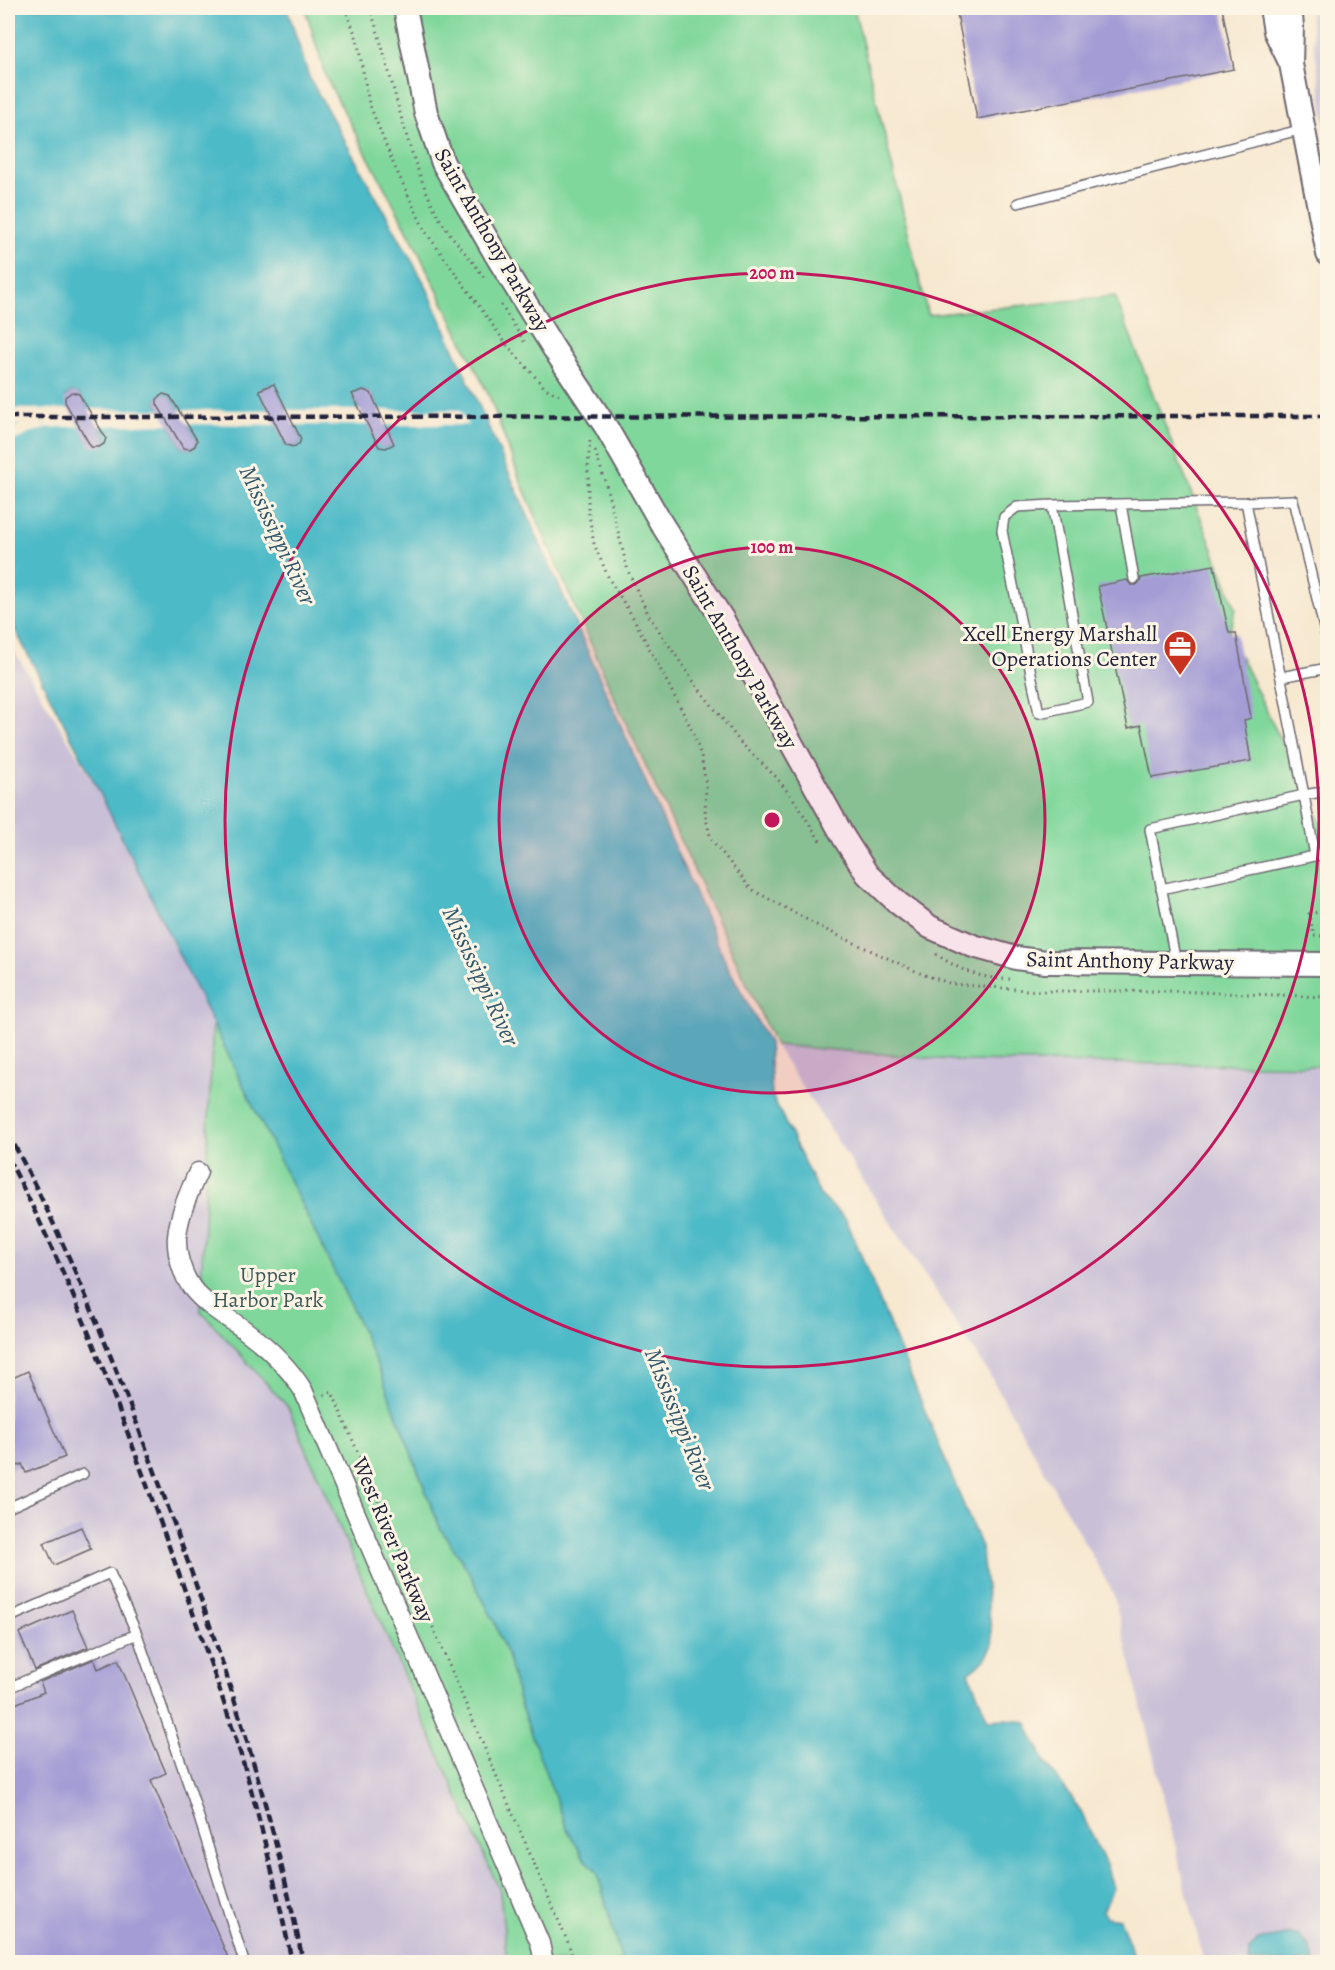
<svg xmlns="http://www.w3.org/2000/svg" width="1335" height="1970" font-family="Alegreya,serif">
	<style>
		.industrial { fill: #c9bfd7 }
		.green { fill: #80d79b; stroke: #517c6b; stroke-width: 1.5 }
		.water { fill: #4dbac7; stroke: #386e81; stroke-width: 1.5; fill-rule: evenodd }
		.pier { fill: #f7e8d0 }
		.building { fill: #a49dd5 }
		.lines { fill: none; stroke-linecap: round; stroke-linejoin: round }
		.service-casing { stroke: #6d676f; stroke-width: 12 }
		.minor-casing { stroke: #6d676f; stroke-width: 21 }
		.tertiary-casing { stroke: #6d676f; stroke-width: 26 }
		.path { stroke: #6d676f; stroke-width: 3; stroke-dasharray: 1.5 4.5; stroke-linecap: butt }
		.service { stroke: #fff; stroke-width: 9 }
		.minor { stroke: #fff; stroke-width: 18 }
		.tertiary { stroke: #fff; stroke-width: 22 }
		.rail { stroke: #22223b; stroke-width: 4.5; stroke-dasharray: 9 4.5; stroke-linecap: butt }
		.ring { fill: none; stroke: #c2185b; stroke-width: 3 }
		.labels { text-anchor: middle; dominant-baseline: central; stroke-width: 6; stroke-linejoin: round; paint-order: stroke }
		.street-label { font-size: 22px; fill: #22223b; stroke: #fcf5e5 }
		.poi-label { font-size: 22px; fill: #22223b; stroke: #fcf5e5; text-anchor: end }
		.park-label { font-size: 22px; fill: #3e5858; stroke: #fcf5e5 }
		.water-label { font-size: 24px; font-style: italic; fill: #31576c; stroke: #fcf5e5 }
		.centre { fill: #c2185b; stroke: #fcf5e5; stroke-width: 3 }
		.ring-label { font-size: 18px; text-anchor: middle; font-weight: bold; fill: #c2185b; stroke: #fcf5e5; stroke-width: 6; stroke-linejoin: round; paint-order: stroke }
	</style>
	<rect width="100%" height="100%" fill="#fcf5e5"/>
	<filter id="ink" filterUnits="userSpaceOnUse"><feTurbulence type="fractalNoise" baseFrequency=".0167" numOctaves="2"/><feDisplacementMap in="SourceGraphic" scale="12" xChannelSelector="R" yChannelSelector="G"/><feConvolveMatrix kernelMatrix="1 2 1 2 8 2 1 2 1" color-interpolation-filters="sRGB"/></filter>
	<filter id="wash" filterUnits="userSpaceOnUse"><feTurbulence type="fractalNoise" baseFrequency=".008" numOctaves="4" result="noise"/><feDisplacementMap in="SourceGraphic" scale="24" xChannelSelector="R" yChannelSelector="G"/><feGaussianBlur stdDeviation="1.35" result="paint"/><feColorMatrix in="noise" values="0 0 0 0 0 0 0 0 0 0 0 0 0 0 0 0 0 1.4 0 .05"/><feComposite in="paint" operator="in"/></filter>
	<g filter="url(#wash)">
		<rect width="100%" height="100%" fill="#f7e8d0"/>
		<path class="industrial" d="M1309 8H1327V135L1325 122Z
			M8 641 99 791 213 1023 200 1310 288 1407 414 1699 500 1891 507 1962H8Z
			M775 1045 963 1061 1327 1066V1962H1204L1113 1593 991 1377Z"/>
		<path class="green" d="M305 8H854L928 315 1115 296 1236 609 1229 633 1327 836V1066L963 1061 775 1045 613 695 520 480 490 398 413 241 326 78Z
			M213 1023 353 1310 381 1374 440 1528 466 1567 494 1621 508 1658 521 1707 567 1829 584 1858 597 1871 622 1962H507L500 1891 414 1699 288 1407 200 1310Z"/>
		<path class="water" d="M8 8H287L309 77 426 286 726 963 769 1043 772 1095 820 1195 846 1219 981 1547 993 1645 985 1660 969 1673 988 1720 1006 1719 1026 1722 1045 1762 1079 1808 1107 1867 1113 1888 1103 1911 1106 1917 1120 1919 1136 1962H622L597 1871 584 1858 567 1829 521 1707 508 1658 494 1621 466 1567 440 1528 381 1374 353 1310 99 791 8 616V447L11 448 12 444 8 436ZM272 385 276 388 301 439 299 444 294 447 286 445 261 393V389ZM363 390 371 393 392 440 391 445 386 448 379 446 354 398 356 393ZM71 392 79 394 106 438C103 446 100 447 91 446L65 397ZM163 394 170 396 197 440 195 446 191 449 183 448 157 404V399Z
			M1287 1935H1299L1309 1946 1315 1962H1249V1951L1258 1940Z"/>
		<path class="pier" d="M8 409H73L83 426 46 428 38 414 46 429 29 433 24 437 8 442V430L20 425H8Z
			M85 409 163 410 172 424 95 426Z
			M175 410H272L280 425 184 424Z
			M284 410H364L371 425H291Z
			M375 410H460L468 425H382Z"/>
		<g id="blocks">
			<path class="building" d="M956 8H1222L1234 69 977 119Z
				M274 384 301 439 299 444 294 447 286 445 259 390Z
				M363 390 371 393 394 444 386 448 379 447 352 394Z
				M72 392 79 394 106 438 104 444 99 447H91L65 402V397Z
				M163 394 170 396 197 440 195 446 190 449 183 448 157 404V399Z
				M1214 565 1229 633H1236L1251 718 1244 720 1251 761 1152 778 1141 725 1128 728 1098 586 1127 580 1131 585H1136L1140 582 1141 578Z
				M28 1371 65 1457 26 1473 22 1464 8 1470V1380Z
				M81 1527 91 1549 54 1565 44 1543Z
				M72 1610 88 1647 35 1670 19 1633Z
				M94 1659 98 1669 118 1660 166 1773 151 1780 230 1962H8V1707L44 1692 40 1682Z"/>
		</g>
	</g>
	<g filter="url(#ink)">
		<use href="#blocks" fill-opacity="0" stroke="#6d676f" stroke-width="1.5"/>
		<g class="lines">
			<defs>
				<path id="service" d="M1018 203 1303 129
					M1246 502 1293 500 1328 644
					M1121 504 1134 579
					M1052 505 1088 702 1039 713 1002 531 1004 517 1017 507 1052 505 1246 502 1304 795 1150 829 1176 963
					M1281 677 1328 668
					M1315 856 1304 795 1328 791
					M1161 889 1328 853
					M8 1508 83 1474
					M8 1618 110 1573 137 1634
					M8 1688 137 1634 192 1795 244 1962"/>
				<path id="minor" d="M198 1172C189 1192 179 1214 177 1237 176 1254 182 1274 192 1288 206 1306 229 1318 246 1331 269 1348 288 1366 303 1390L540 1943 544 1962"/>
				<path id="tertiary" d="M405 8 426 113 443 163 499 260 554 349 606 427 661 523 723 620 844 838 867 874 898 903 930 927 973 946 1016 958 1046 962 1328 964
					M1271 8 1275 31 1289 60
					M1290 8 1292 26 1291 64 1328 254"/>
			</defs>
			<use href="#service" class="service-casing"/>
			<use href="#minor" class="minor-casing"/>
			<use href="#tertiary" class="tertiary-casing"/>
			<path class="path" d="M345 8 357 39 369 103 393 163 425 231 507 345 545 388 561 396
				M370 8C393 75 404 149 436 212 449 237 470 256 485 279
				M501 305 525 343
				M590 441 588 466V509L594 544 609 579 634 619 689 724 701 755 706 785 705 815 711 839 751 889 822 928 922 974 952 984 1039 991H1171L1328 997
				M595 451 605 481 628 571 649 616 696 685 741 743 776 777 795 801 822 844
				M1328 910 1309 914 1314 936H1328
				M936 954C960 971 984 980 1014 979
				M324 1395 332 1392 569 1945 573 1962"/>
			<use href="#service" class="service"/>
			<use href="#minor" class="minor"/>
			<use href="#tertiary" class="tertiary"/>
			<path class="rail" d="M8 417 1328 416
				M8 1133C72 1252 118 1372 165 1499 221 1651 271 1803 303 1962
				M8 1158C69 1275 114 1393 158 1516 188 1599 218 1681 244 1765 263 1830 278 1896 292 1962"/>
		</g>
	</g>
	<circle cx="772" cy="820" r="273" fill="#c2185b" fill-opacity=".12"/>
	<g class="ring">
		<circle cx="772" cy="820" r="273"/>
		<circle cx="772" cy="820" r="547"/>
	</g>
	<defs>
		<symbol id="office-pin" viewBox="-11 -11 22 30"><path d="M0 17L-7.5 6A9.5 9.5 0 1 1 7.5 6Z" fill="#c8321e" stroke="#fcf5e5"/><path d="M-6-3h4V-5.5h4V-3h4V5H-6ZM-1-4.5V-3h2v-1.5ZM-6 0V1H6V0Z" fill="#fff"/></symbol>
	</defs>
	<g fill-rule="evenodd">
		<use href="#office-pin" x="1161" y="628" width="38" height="52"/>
	</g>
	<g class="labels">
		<g class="street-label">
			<text transform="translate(492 240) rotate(60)">Saint Anthony Parkway</text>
			<text transform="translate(740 657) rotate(60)">Saint Anthony Parkway</text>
			<text transform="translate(1130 961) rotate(1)">Saint Anthony Parkway</text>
			<text transform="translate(393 1540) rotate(67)">West River Parkway</text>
		</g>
		<g class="poi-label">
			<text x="1157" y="634">Xcell Energy Marshall<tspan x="1157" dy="25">Operations Center</tspan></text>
		</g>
		<g class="park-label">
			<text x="268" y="1275">Upper<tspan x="268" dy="25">Harbor Park</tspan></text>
		</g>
		<g class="water-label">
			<text transform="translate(278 535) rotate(65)">Mississippi River</text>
			<text transform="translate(481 976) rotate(65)">Mississippi River</text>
			<text transform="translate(680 1419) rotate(68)">Mississippi River</text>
		</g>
	</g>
	<circle cx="772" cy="820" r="9" class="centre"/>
	<g class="ring-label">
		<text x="772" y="279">200 m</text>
		<text x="772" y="553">100 m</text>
	</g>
	<rect width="1335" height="1970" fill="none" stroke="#fcf5e5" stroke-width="30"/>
</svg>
